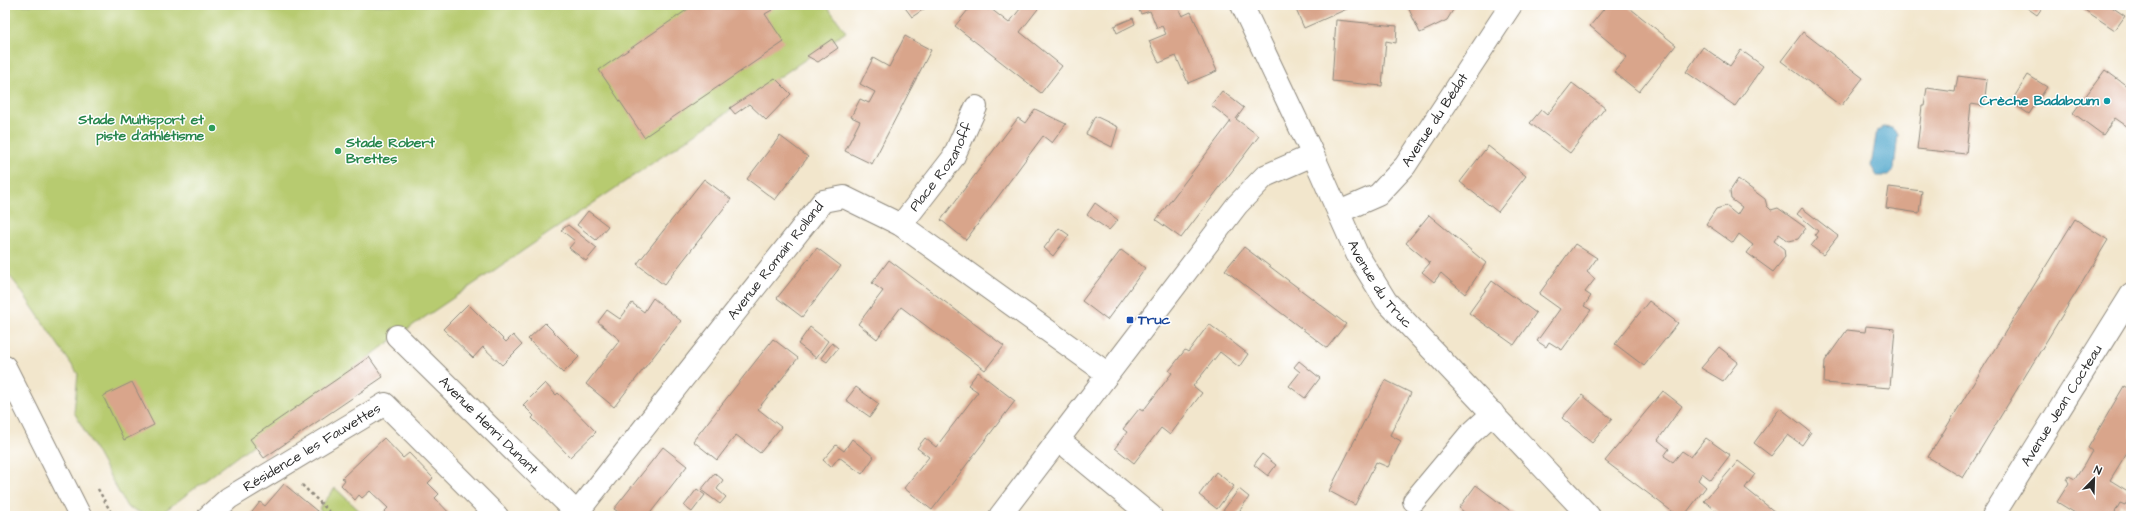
<svg xmlns="http://www.w3.org/2000/svg" width="2136" height="521" font-family="'Architects Daughter',sans-serif">
	<style>
		.green { fill: #b7cb6f; stroke: #717b4d }
		.water { fill: #4da5ca; stroke: #3c687a }
		.building { fill: #d9a58b }
		.lines { fill: none; stroke-linecap: round; stroke-linejoin: round }
		.minor-casing { stroke: #8e887c; stroke-width: 24 }
		.path { stroke: #8e887c; stroke-width: 2.5; stroke-dasharray: 3 3; stroke-linecap: butt }
		.minor { stroke: #fff; stroke-width: 22 }
		.culture-dot { fill: #0f9aa8; stroke: #fff; stroke-width: 1.5 }
		.leisure-dot { fill: #2e9e5b; stroke: #fff; stroke-width: 1.5 }
		.transit-dot { fill: #1a4fb4; stroke: #fff; stroke-width: 1.5 }
		.labels { text-anchor: middle; dominant-baseline: central; stroke-width: 3; stroke-linejoin: round; paint-order: stroke }
		.culture-label { font-size: 14px; font-weight: bold; fill: #0d838f; stroke: #fff; text-anchor: end }
		.leisure-label { font-size: 14px; font-weight: bold; fill: #27864d; stroke: #fff; text-anchor: end }
		.street-label { font-size: 14px; fill: #2b2b2b; stroke: #fff }
		.transit-label { font-size: 14px; font-weight: bold; fill: #164399; stroke: #fff; text-anchor: start }
	</style>
	<rect width="100%" height="100%" fill="#fff"/>
	<filter id="ink" filterUnits="userSpaceOnUse"><feTurbulence type="fractalNoise" baseFrequency=".025" numOctaves="2"/><feDisplacementMap in="SourceGraphic" scale="8" xChannelSelector="R" yChannelSelector="G"/><feConvolveMatrix kernelMatrix="1 2 1 2 8 2 1 2 1" color-interpolation-filters="sRGB"/></filter>
	<filter id="wash" filterUnits="userSpaceOnUse"><feTurbulence type="fractalNoise" baseFrequency=".012" numOctaves="4" result="noise"/><feDisplacementMap in="SourceGraphic" scale="16" xChannelSelector="R" yChannelSelector="G"/><feGaussianBlur stdDeviation="0.9" result="paint"/><feColorMatrix in="noise" values="0 0 0 0 0 0 0 0 0 0 0 0 0 0 0 0 0 1.4 0 .05"/><feComposite in="paint" operator="in"/></filter>
	<g filter="url(#wash)">
		<rect width="100%" height="100%" fill="#f2e6cc"/>
		<path class="green" d="M5 5H826L846 32 397 336 158 516H149L127 507 74 412 78 374 20 289 5 270Z
			M335 488 365 516H325L319 509Z"/>
		<path class="water" d="M1883 127 1892 128 1898 134 1894 170 1888 176H1877L1871 166 1877 130Z"/>
		<g id="blocks">
			<path class="building" d="M694 5H769L772 10 765 14 784 42 644 137 599 70Z
				M903 5H930L912 17Z
				M972 5H986L1009 23 1020 9 1015 5H1041L1020 32 1062 66 1041 93 955 26Z
				M1136 5H1177L1182 16 1191 12 1217 71 1188 83 1176 56 1159 63 1149 41 1166 34 1162 26 1157 28 1150 11 1141 14Z
				M1294 5H1347L1349 8 1304 28Z
				M1407 5H1456L1447 20 1420 33Z
				M1607 5H1626L1676 45 1639 92 1614 72 1627 57 1590 26Z
				M2023 5H2044L2037 15Z
				M2086 5H2109L2125 16 2115 30 2083 9Z
				M1133 18 1135 24 1117 33 1114 26Z
				M1336 20 1397 26 1396 43 1386 41 1382 86 1332 81Z
				M1803 32 1863 78 1841 106 1781 61Z
				M905 36 931 50 872 164 845 151 860 121 851 117 860 99 869 103 875 92 860 84 873 58 889 67Z
				M832 39 838 48 818 62 807 56Z
				M1703 47 1730 66 1741 50 1763 66 1735 106 1686 72Z
				M2105 70 2131 89V129L2115 118 2103 135 2073 113Z
				M2028 75 2047 87 2029 114 2011 102Z
				M1958 76 1987 80 1984 106 1971 104 1966 154 1917 149 1922 106H1924L1927 88 1955 92Z
				M775 78 791 94 766 120 749 104 735 114 730 108Z
				M1572 83 1605 108 1570 153 1530 123 1541 110 1547 115Z
				M1222 91 1244 108 1236 119 1259 136 1181 238 1156 220 1231 121 1211 105Z
				M1035 109 1066 124 1052 143 1043 136 966 240 941 220 1018 118 1025 123Z
				M1095 116 1118 127 1112 147 1086 134Z
				M780 136 808 157 775 200 747 179Z
				M1488 146 1526 176 1498 212 1460 182Z
				M704 179 731 199 664 285 637 264Z
				M1738 179 1765 199 1767 206 1771 210 1778 208 1806 228 1798 239 1789 241 1779 234 1774 241 1784 249 1785 257 1773 272 1747 253 1753 245 1739 234 1733 243 1706 224 1716 209 1726 206 1737 215 1742 207 1731 199 1730 191Z
				M1889 187 1922 191 1919 213 1886 208Z
				M1095 203 1118 220 1109 230 1087 215Z
				M1802 208 1838 236 1823 255 1811 246 1818 237 1815 235 1818 231 1797 214Z
				M588 211 608 226 596 240 577 225Z
				M1429 215 1486 263 1465 294 1441 273 1434 282 1422 272 1430 263 1406 243Z
				M2075 219 2108 240 1963 478 1928 457Z
				M568 225 597 248 586 261 569 248 575 241 561 230Z
				M1059 228 1069 235 1053 256 1044 248Z
				M1575 244 1597 258 1587 272 1595 279 1585 292 1591 296 1584 306 1591 310 1562 350 1549 342 1546 347 1537 341 1560 309 1539 294Z
				M1244 247 1346 324 1327 348 1225 270Z
				M817 248 841 266 802 317 777 298Z
				M1121 250 1145 268 1107 320 1082 301Z
				M889 260 1004 346 985 370 901 307 877 339 858 324 883 291 872 283Z
				M1492 281 1536 313 1514 345 1469 313Z
				M653 298 681 321 614 407 586 384 620 340 598 322 607 310 620 319 632 303 644 312Z
				M1649 301 1678 323 1644 366 1615 344Z
				M468 304 506 342 513 335 522 345 502 365 483 347 473 358 443 329Z
				M545 323 579 357 563 373 528 339Z
				M1209 324 1248 354 1239 367 1220 352 1193 386 1202 393 1170 435 1161 428 1134 463 1115 448 1127 432 1123 429 1139 409 1143 411 1172 373 1169 371 1185 350 1188 352Z
				M1866 326 1895 329 1890 388 1824 383 1825 361 1847 330 1865 332Z
				M810 327 828 341 816 358 798 344Z
				M773 339 798 358 758 409 781 427 760 453 736 435 717 460 693 441Z
				M832 343 838 348 827 362 821 358Z
				M1719 347 1738 362 1723 381 1701 368Z
				M369 357 383 377 264 458 250 439Z
				M1299 361 1320 378 1305 398 1289 386 1300 372 1294 367Z
				M978 372 1015 401 932 510 904 488 929 457 917 448 925 438 936 447 978 392 968 385Z
				M1385 380 1411 393 1390 435 1401 441 1388 467 1376 462 1355 505 1329 491Z
				M132 382 154 425 124 440 103 396Z
				M545 383 556 395 558 393 596 432 570 457 532 418 534 416 523 405Z
				M2131 385V446L2110 480 2131 493V495L2125 505 2120 503 2113 516H2080L2057 502 2069 483 2067 480 2069 476 2075 479 2084 465 2092 451 2088 448 2124 386 2129 389Z
				M856 387 879 404 870 417 846 400Z
				M1663 391 1682 406 1658 440 1669 449 1664 456 1673 462 1682 451 1691 457 1706 438 1730 455 1711 480 1702 473 1698 480 1706 487 1684 516H1678L1605 461Z
				M1582 395 1612 419 1592 443 1562 418Z
				M1780 408 1811 432 1802 445 1788 435 1771 456 1754 443Z
				M384 438 403 458 409 453 433 478 428 483 439 494 435 498 452 516H380L388 508 370 491 362 498 359 495 355 500 341 485 345 480 342 478Z
				M852 439 874 457 862 474 839 457 831 467 823 460 836 445 844 451Z
				M663 447 687 466 648 516H624L614 509Z
				M1262 454 1276 465 1268 476 1254 465Z
				M1738 461 1755 474 1745 488 1780 516H1723L1704 501Z
				M1216 472 1234 486 1217 509 1199 495Z
				M715 473 723 480 717 489 726 497 720 504 701 490Z
				M284 484 323 516H249L260 502 265 506Z
				M1476 485 1517 516H1469L1459 508Z
				M697 489 705 495 692 512 684 506Z
				M1239 489 1249 497 1236 516H1227L1222 512Z"/>
		</g>
	</g>
	<g filter="url(#ink)">
		<use href="#blocks" fill-opacity="0" stroke="#8e887c" stroke-width="1"/>
		<g class="lines">
			<defs>
				<g id="minor">
					<path id="s1" d="M1242 5 1313 155 1357 254 1386 301 1589 516"/>
					<path id="s2" d="M1339 212 1378 195 1405 166 1511 5"/>
					<path id="s3" d="M901 225 953 158 976 107"/>
					<path id="s4" d="M397 336 580 516"/>
					<path d="M5 367 80 516"/>
					<path d="M1059 440 1151 516"/>
					<path d="M1414 501 1469 435 1493 413"/>
					<path id="s5" d="M577 513 823 201 844 197 901 225 1108 374"/>
					<path id="s6" d="M209 516 229 498 385 404 497 516"/>
					<path d="M1000 516 1237 205 1265 176 1313 155"/>
					<path id="s7" d="M1993 516 2131 295"/>
				</g>
			</defs>
			<use href="#minor" class="minor-casing"/>
			<path class="path" d="M302 485 334 516
				M98 489 113 516"/>
			<use href="#minor" class="minor"/>
		</g>
	</g>
	<circle class="culture-dot" cx="2107" cy="101" r="4"/>
	<g class="leisure-dot">
		<circle cx="212" cy="128" r="4"/>
		<circle cx="338" cy="151" r="4"/>
	</g>
	<rect class="transit-dot" x="1126" y="316" width="8" height="8" rx="2"/>
	<g class="labels">
		<g class="culture-label">
			<text x="2099" y="101">Crèche Badaboum</text>
		</g>
		<g class="leisure-label">
			<text x="204" y="120">Stade Multisport et<tspan x="204" dy="16">piste d'athlétisme</tspan></text>
			<text x="346" y="143" text-anchor="start">Stade Robert<tspan x="346" dy="16">Brettes</tspan></text>
		</g>
		<g class="street-label">
			<text stroke="none"><textPath href="#s2" startOffset="137">Avenue du Bédat</textPath></text>
			<text stroke="none"><textPath href="#s3" startOffset="71">Place Rozanoff</textPath></text>
			<text stroke="none"><textPath href="#s5" startOffset="321">Avenue Romain Rolland</textPath></text>
			<text stroke="none"><textPath href="#s1" startOffset="312">Avenue du Truc</textPath></text>
			<text stroke="none"><textPath href="#s7" startOffset="130">Avenue Jean Cocteau</textPath></text>
			<text stroke="none"><textPath href="#s4" startOffset="128">Avenue Henri Dunant</textPath></text>
			<text stroke="none"><textPath href="#s6" startOffset="124">Résidence les Fauvettes</textPath></text>
		</g>
		<g class="transit-label">
			<text x="1138" y="320">Truc</text>
		</g>
	</g>
	<rect width="2136" height="521" fill="none" stroke="#fff" stroke-width="20"/>
	<g transform="translate(2094 479) rotate(23)" stroke="#ffffff" stroke-width="3" paint-order="stroke">
	<path d="M0-3L7 15L0 10L-7 15Z" fill="#2b2b2b"/>
	<text y="-6" font-size="11" font-weight="bold" text-anchor="middle" fill="#2b2b2b">N</text>
	</g>
</svg>
